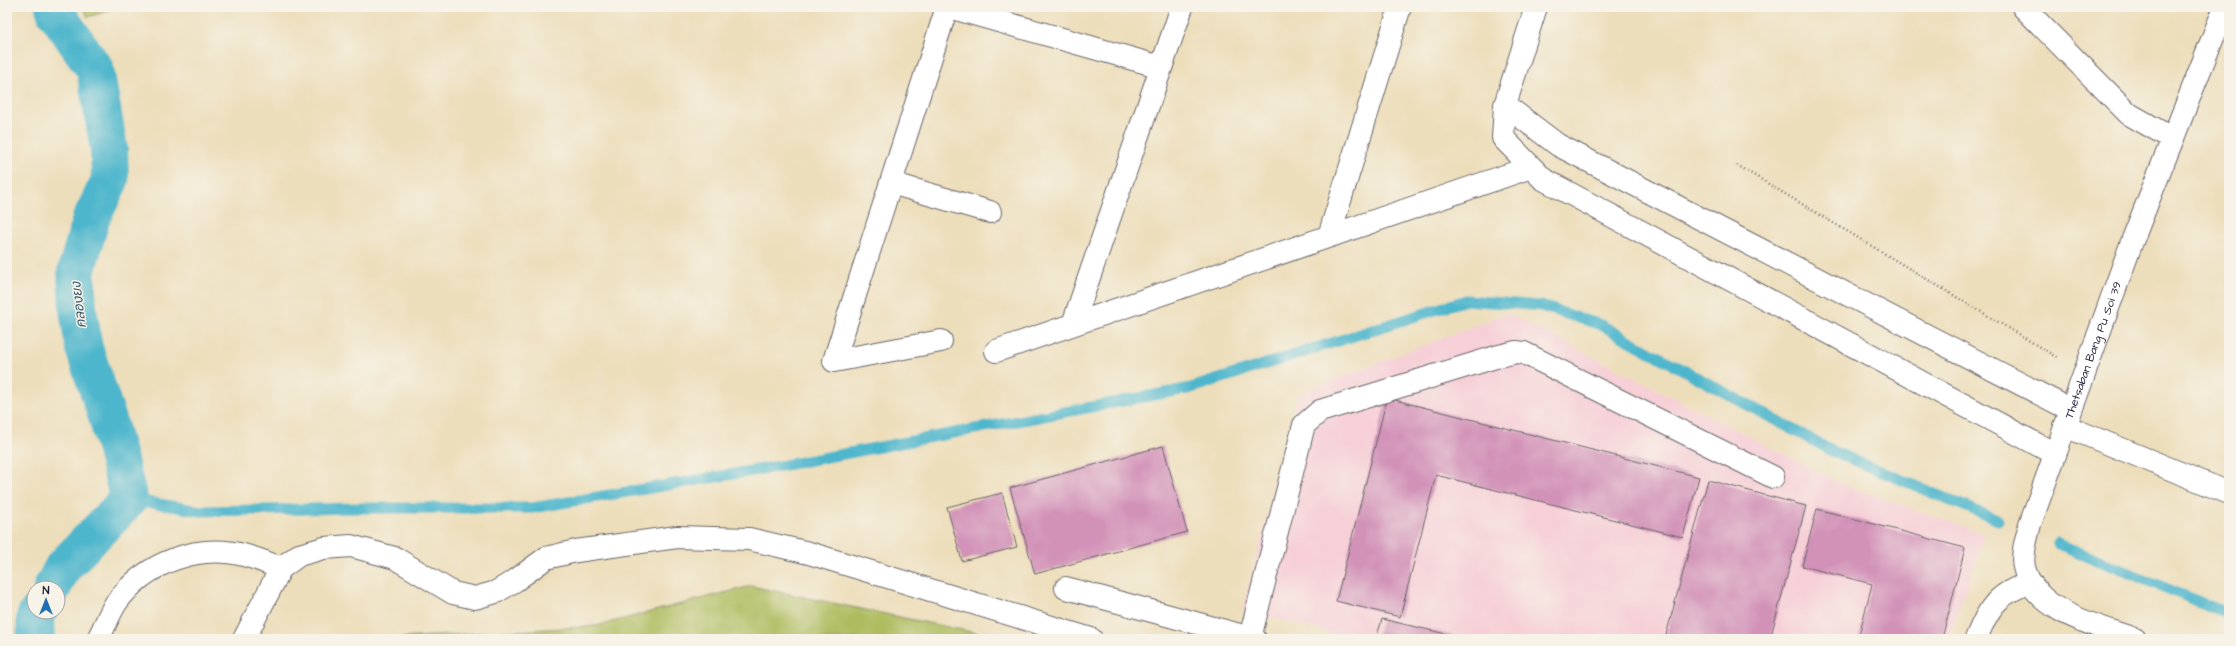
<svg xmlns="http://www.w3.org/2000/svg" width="2236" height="646" font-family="'Architects Daughter','Playpen Sans Thai',sans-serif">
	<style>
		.built { fill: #f6cfd7 }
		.green { fill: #aebc5f; stroke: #686f4d }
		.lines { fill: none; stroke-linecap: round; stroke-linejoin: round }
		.stream { stroke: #4eb6cc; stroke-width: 11 }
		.canal { stroke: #4eb6cc; stroke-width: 38 }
		.building { fill: #d292b8 }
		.service-casing { stroke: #696468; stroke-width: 24 }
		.minor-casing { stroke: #696468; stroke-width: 24 }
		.tertiary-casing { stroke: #696468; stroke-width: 24 }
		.path { stroke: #696468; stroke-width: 2.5; stroke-dasharray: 1 3; stroke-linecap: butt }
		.service { stroke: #fff; stroke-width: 22 }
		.minor { stroke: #fff; stroke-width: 22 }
		.tertiary { stroke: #fff; stroke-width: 22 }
		.labels { text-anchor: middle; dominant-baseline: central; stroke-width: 3; stroke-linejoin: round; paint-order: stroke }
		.street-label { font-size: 12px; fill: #22223b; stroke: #f7f3e8 }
		.water-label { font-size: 13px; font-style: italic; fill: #31566e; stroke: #f7f3e8 }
	</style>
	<rect width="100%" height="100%" fill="#f7f3e8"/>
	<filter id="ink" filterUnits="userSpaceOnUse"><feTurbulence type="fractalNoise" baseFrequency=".025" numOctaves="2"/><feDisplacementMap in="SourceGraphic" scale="8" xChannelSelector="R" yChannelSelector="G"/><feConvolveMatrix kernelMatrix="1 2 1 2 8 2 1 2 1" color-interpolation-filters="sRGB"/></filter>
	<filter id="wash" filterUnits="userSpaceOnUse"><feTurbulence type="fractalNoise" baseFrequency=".012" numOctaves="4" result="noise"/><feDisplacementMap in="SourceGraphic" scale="16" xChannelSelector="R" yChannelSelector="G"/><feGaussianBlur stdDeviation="0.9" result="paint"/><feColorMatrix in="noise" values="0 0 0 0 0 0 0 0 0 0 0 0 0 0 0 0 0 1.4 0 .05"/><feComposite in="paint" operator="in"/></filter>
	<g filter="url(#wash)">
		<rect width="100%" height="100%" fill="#eddebb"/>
		<path class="built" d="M1507 313 1842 484 1984 534 1949 639H1353L1243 610 1298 394Z"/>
		<path class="green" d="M83 7H112L109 11 88 17Z
			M751 586 986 635 989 639H381L596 626Z"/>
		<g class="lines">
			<path class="stream" d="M129 499 201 511 359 508H532L780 466 1191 388 1466 300 1541 306 1601 325 1832 451 1998 520
				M2058 544 2229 614"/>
			<path class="canal" d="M52 588 63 567 129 499 108 420 84 348 78 309 76 272 91 219 110 180 109 149 95 69 56 13 54 7
				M36 639 35 617 38 612"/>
		</g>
		<g id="blocks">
			<path class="building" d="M1387 398 1699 477 1683 537 1436 475 1400 617 1336 601Z
				M1163 446 1187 532 1035 574 1010 488Z
				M1708 480 1806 506 1770 639H1665Z
				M1002 493 1017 547 962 561 947 507Z
				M1817 509 1965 548 1942 639H1858L1872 584 1802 566Z
				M1382 619 1463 638V639H1376Z"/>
		</g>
	</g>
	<g filter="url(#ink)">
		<use href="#blocks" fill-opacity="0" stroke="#696468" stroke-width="1"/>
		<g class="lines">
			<defs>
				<path id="service" d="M2023 7 2129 114 2173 139
					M2065 426 2229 493
					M1066 588 1255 639
					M1250 638 1304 425 1320 411 1499 356 1516 352 1524 353 1773 477
					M98 639C104 628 109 614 116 603 145 563 198 542 247 556 258 559 270 564 281 568
					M244 639 281 568 299 555 324 548 351 546 395 558 453 593 475 598 496 592 516 580 546 558 576 551 677 537 749 539 809 553 1091 639
					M1976 639C1988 608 1998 592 2031 583"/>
				<path id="minor" d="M949 7 1161 67
					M1536 7 1505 105 1503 138 1543 179 2055 454
					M1505 105 1558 145 2071 410
					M891 183 990 212
					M1329 236 1400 7
					M1073 324 1182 7
					M941 341 834 361 947 7
					M996 351 1531 167"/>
				<g id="tertiary">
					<path id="s1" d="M2135 639C2097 625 2035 613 2024 567 2021 554 2027 537 2030 524L2133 239 2225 7"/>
				</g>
			</defs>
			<use href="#service" class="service-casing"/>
			<use href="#minor" class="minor-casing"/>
			<use href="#tertiary" class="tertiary-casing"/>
			<path class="path" d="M1737 165 2058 358"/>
			<use href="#service" class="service"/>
			<use href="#minor" class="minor"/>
			<use href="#tertiary" class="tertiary"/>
		</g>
	</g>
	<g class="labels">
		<g class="street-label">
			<text stroke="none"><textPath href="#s1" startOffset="367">Thetsaban Bang Pu Soi 39</textPath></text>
		</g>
		<g class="water-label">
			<text transform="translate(79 305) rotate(-97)">คลองยง</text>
		</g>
	</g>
	<rect width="2236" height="646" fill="none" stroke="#f7f3e8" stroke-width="24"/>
	<g transform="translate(46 600)"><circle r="19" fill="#f7f3e8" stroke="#a29fa3"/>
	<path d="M0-3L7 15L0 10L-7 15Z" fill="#1f6fb2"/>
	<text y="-6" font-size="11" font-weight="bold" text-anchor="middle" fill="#22223b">N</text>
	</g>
</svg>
